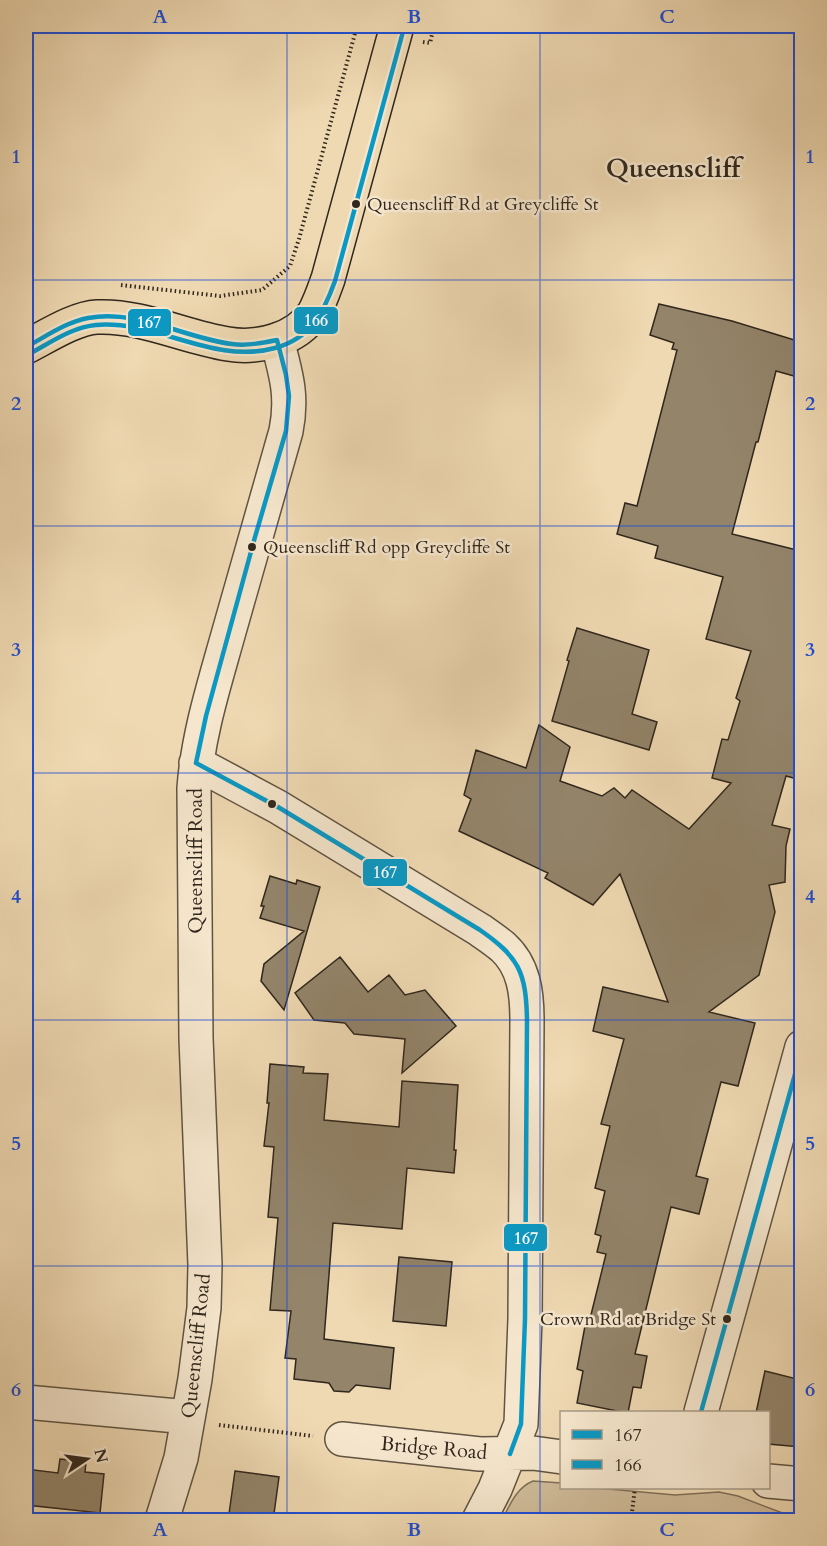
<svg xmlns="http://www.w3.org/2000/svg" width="827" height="1546" font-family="Cardo,serif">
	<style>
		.green { fill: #cfbb99; stroke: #80715b; stroke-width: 1.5 }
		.building { fill: #93846a; stroke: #30271d; stroke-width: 1.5 }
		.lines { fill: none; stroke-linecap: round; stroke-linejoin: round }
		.minor-casing { stroke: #605442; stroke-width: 36 }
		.major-casing { stroke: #30271d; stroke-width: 36 }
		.path { stroke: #30271d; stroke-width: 4; stroke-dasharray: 1.5 3; stroke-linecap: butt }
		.minor { stroke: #f5e6cd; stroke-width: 33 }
		.major { stroke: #efd9b2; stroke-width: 33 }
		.bus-1-casing { stroke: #f5e6cd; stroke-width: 9 }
		.bus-2-casing { stroke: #f5e6cd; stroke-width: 9 }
		.bus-1 { stroke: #0a99c5; stroke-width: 4.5 }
		.bus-2 { stroke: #0a99c5; stroke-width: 4.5 }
		.grid { fill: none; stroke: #1d4ed8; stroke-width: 1.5; stroke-opacity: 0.55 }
		.bus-dot { fill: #30271d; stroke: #f5e6cd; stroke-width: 2 }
		.labels { text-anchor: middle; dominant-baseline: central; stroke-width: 5; stroke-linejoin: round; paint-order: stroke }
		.bus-label { font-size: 18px; fill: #30271d; stroke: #f5e6cd; text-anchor: start }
		.street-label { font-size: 20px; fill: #30271d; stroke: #f5e6cd }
		.district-label { font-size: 26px; font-weight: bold; fill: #30271d; stroke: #f5e6cd }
		.line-badge { stroke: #f5e6cd; stroke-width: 2 }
		.badge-label { font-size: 16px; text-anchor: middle; font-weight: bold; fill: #fff }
		.neatline { fill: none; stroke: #1d4ed8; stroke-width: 2 }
		.grid-label { font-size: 20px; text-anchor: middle; font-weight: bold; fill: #1d4ed8 }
	</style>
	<rect width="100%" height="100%" fill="#efd9b2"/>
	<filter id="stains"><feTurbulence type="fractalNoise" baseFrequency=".00333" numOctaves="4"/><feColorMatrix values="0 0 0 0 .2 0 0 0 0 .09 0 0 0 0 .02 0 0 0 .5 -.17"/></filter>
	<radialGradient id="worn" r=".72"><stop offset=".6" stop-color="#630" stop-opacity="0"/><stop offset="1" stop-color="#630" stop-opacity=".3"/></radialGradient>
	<path class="green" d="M533 1481 561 1483 562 1488H597L675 1495 719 1492 738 1496 785 1514 801 1515V1520H502C510 1505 516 1488 533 1481Z"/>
	<path class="building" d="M659 304 732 321 801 342V378L776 371 758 442H756L732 534 801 551V780L786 776 772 825 790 829 786 846 785 882 769 885 775 912 759 975 709 1012 755 1023 738 1086 721 1082 696 1176 708 1179 699 1214 671 1207 635 1354 647 1356 641 1388 633 1387 628 1413H627L577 1403 583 1371 577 1369 585 1326 588 1327 606 1254 597 1252 601 1236 595 1234 605 1191 595 1188 610 1126 601 1124 624 1039 593 1031 603 987 668 1002 620 874 593 905 545 878 548 873 459 831 471 799 464 795 476 750 526 768 539 725 570 747 560 781 602 796 614 788 625 798 632 790 689 829 731 783 712 778 722 739 728 740 740 701 736 698 751 651 706 639 723 577 655 558 658 546 617 534 625 503 637 506 677 350 672 349 674 343 650 335Z
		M577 628 649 650 632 714 657 722 649 750 552 721 569 661 567 660Z
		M270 876 296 884 297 880 320 887 284 1010 261 981 264 964 304 931 260 918 264 906H261Z
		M340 957 368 992 389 975 405 995 425 990 456 1026 402 1073 405 1039 354 1034 345 1023 314 1020 295 993Z
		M270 1064 304 1067 303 1073 328 1074 324 1120 399 1127 402 1081 458 1085 454 1150H456L454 1173 407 1168 402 1229 333 1223 324 1339 394 1348 390 1389 356 1385 349 1392 334 1391 329 1383 294 1379 296 1359 285 1358 291 1311 270 1310 278 1218 268 1217 274 1147 264 1146 269 1103H267Z
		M399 1257 452 1262 446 1326 393 1321Z
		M765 1371 801 1380V1447L768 1444V1413H756Z
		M60 1459 86 1462 85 1472 104 1474 100 1513 26 1505V1469L58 1473Z
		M235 1471 279 1477 273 1521H228Z"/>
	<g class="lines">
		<defs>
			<path id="minor" d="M196 763 278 807 480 930C487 935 496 941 503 947 524 966 527 993 527 1020L525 1319 521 1424 495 1489 479 1520
				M26 1402 188 1417
				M701 1412 802 1047
				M342 1439 480 1454 533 1453 562 1457
				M768 1481 802 1484
				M162 1520 181 1458 195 1379 204 1308 205 1265 196 1038 194 788C198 735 214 685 228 635 247 567 266 499 286 431 293 396 286 374 277 340"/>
			<path id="major" d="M26 347C46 337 75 318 97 317 142 315 184 337 228 344 258 349 296 340 314 313 320 302 324 290 328 279L397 26"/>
		</defs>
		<use href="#minor" class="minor-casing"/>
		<use href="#major" class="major-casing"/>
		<path class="path" d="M423 42 430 43 434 26
			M121 285 220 296 262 290 290 266 299 239 357 26
			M219 1425 313 1436
			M631 1520 635 1488"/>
		<use href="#minor" class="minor"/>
		<use href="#major" class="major"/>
		<defs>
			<path id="bus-1" d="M26 347C45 337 66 322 88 318 138 309 184 338 232 344 247 346 262 343 277 340
				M196 763 278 807 480 930C519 957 526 972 527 1020L525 1319 521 1424 510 1454
				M196 763 206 716 255 537 286 431 289 396 286 375 277 340
				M701 1412 802 1049"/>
			<path id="bus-2" d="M29 354C50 343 72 327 96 325 157 320 213 365 275 348 311 338 323 314 335 281L404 28"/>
		</defs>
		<use href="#bus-1" class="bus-1-casing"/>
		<use href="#bus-2" class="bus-2-casing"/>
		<use href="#bus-1" class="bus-1"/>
		<use href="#bus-2" class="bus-2"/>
	</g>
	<path class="grid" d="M287 26V1520M540 26V1520M26 280H802M26 526H802M26 773H802M26 1020H802M26 1266H802"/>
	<g class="bus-dot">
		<circle cx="356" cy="204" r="5"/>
		<circle cx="252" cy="547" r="5"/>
		<circle cx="272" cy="804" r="5"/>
		<circle cx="727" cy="1319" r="5"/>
	</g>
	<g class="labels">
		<g class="bus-label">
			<text x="367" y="204">Queenscliff Rd at Greycliffe St</text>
			<text x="263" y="547">Queenscliff Rd opp Greycliffe St</text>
			<text x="716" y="1319" text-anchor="end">Crown Rd at Bridge St</text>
		</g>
		<g class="street-label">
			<text transform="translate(195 861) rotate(-90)">Queenscliff Road</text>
			<text transform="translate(196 1346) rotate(-84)">Queenscliff Road</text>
			<text transform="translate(434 1448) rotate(5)">Bridge Road</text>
		</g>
		<g class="district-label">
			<text x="673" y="168">Queenscliff</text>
		</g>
	</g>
	<g class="line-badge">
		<rect x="293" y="306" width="46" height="29" rx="6" fill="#0a99c5"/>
		<rect x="127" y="308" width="45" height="29" rx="6" fill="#0a99c5"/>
		<rect x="362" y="858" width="46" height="29" rx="6" fill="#0a99c5"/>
		<rect x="503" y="1223" width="45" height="29" rx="6" fill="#0a99c5"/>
	</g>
	<g class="badge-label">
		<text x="316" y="326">166</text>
		<text x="149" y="328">167</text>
		<text x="385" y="878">167</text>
		<text x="526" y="1244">167</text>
	</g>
	<rect width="827" height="1546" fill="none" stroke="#efd9b2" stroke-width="66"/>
	<rect x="560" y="1411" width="210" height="78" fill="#f5e6cd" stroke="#a69a87" stroke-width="1.5"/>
	<rect x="572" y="1430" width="30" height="9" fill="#0a99c5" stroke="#a69a87" stroke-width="1.5"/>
	<text x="614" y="1441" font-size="18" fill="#30271d">167</text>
	<rect x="572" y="1460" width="30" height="9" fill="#0a99c5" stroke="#a69a87" stroke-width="1.5"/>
	<text x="614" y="1471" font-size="18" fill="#30271d">166</text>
	<g transform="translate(87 1459) rotate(77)" stroke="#f5e6cd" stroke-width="4.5" paint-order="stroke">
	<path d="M0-4.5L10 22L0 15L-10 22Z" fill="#30271d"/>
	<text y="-9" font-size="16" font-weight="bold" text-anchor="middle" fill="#30271d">N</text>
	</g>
	<rect x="33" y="33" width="761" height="1480" class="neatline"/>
	<g class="grid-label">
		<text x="160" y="23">A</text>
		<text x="414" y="23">B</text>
		<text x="667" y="23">C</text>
		<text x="16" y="163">1</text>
		<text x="810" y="163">1</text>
		<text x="16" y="410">2</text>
		<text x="810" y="410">2</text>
		<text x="16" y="656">3</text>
		<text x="810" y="656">3</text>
		<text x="16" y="903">4</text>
		<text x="810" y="903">4</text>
		<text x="16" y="1150">5</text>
		<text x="810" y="1150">5</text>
		<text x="16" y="1396">6</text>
		<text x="810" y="1396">6</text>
		<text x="160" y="1536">A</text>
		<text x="414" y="1536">B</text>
		<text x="667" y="1536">C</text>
	</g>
	<rect width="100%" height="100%" filter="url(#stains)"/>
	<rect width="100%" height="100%" fill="url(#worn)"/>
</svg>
